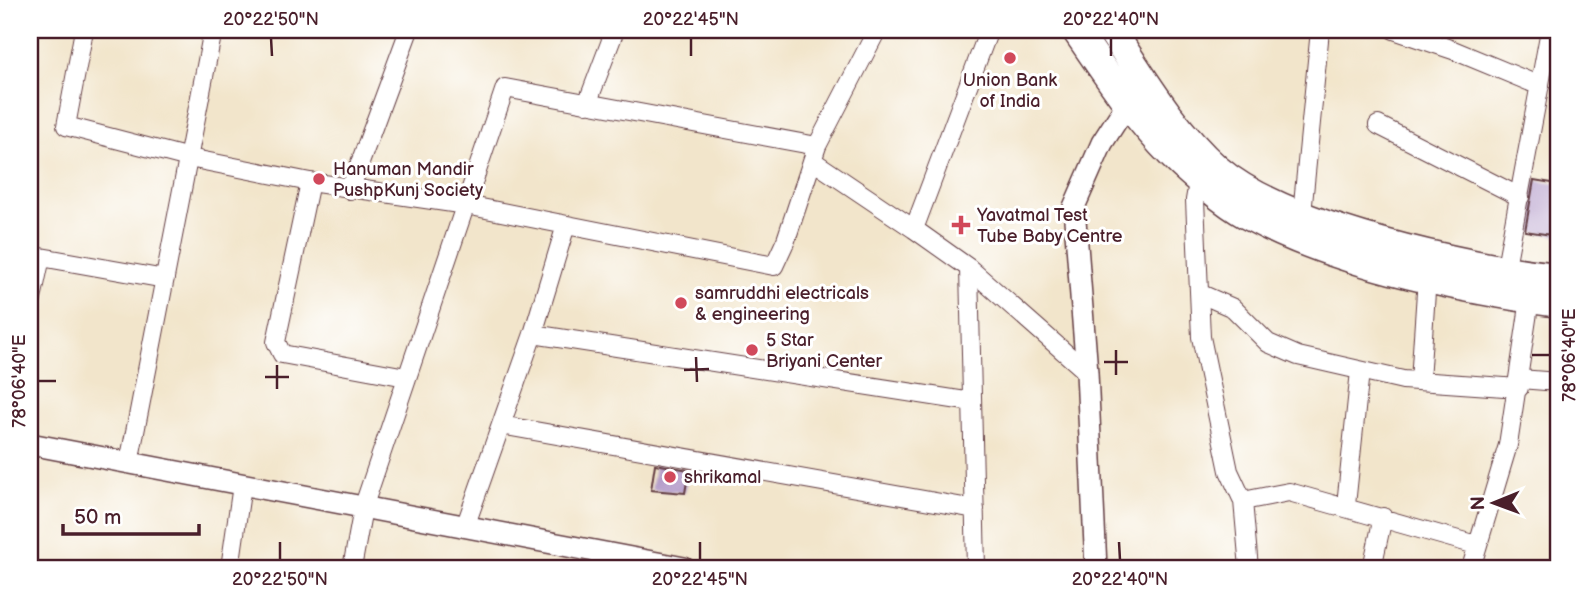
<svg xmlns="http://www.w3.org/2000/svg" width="1588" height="598" font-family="'Balsamiq Sans',sans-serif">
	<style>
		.building { fill: #b59eca }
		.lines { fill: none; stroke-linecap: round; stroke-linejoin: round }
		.minor-casing { stroke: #633d43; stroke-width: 20 }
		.tertiary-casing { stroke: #633d43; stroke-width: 24 }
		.primary-casing { stroke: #633d43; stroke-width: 31 }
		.minor { stroke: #fff; stroke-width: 18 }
		.tertiary { stroke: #fff; stroke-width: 21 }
		.primary { stroke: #fff; stroke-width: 28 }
		.ticks { fill: none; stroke: #4a1f2b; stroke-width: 2.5 }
		.poi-dot { fill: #d1495b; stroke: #fff; stroke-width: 2.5 }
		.labels { text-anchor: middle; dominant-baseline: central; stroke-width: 6; stroke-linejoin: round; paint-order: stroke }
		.poi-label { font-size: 18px; fill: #4a1f2b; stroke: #fff; text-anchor: start }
		.neatline { fill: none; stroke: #4a1f2b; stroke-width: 2.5 }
		.ticks-label { font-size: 18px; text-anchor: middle; fill: #4a1f2b }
	</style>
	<rect width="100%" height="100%" fill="#fff"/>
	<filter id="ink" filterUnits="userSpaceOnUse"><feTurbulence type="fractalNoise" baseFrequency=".0143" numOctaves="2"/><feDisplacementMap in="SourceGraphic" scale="14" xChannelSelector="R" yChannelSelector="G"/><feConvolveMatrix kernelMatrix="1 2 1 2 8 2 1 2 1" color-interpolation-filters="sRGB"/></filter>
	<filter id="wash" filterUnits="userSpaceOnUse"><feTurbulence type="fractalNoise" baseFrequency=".00686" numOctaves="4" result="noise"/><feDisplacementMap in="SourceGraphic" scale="28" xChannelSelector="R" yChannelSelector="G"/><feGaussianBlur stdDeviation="1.57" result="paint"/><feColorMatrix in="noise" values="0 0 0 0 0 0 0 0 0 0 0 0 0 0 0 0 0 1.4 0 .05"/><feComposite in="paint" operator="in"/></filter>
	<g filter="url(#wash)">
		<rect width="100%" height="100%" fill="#f2e5cb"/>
		<g id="blocks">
			<path class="building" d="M1534 180 1558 184V236L1525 231Z
				M655 464 689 470 685 493 651 490Z"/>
		</g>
	</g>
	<g filter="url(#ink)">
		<use href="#blocks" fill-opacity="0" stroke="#633d43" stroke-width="2"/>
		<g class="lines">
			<defs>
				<path id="minor" d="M84 30 66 126 189 158 310 182 466 205 774 266 786 240 817 146 877 30
					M1394 30 1453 50 1540 86
					M587 104 615 30
					M1378 125 1520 197
					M813 161 914 229
					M1199 177 1195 200 1201 337 1229 471 1243 501 1249 568
					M310 182 276 342 282 354 406 377
					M350 190 409 30
					M1301 224 1320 30
					M969 268 1087 372
					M1505 272 1550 30
					M1201 294 1233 308 1268 343 1298 356 1403 380 1519 388
					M30 308 41 257 165 279
					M533 334 972 402
					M1520 379 1558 382
					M1420 381 1427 277
					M501 425 975 509
					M129 463 213 30
					M1243 501 1289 492 1476 545
					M1346 505 1360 371
					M465 527 533 334 566 225
					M230 568 242 485
					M352 568 363 508 505 88 817 146
					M976 568 969 268 914 229 989 30
					M1372 568 1383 517
					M1471 568 1508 445 1530 299"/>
				<path id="tertiary" d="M30 444 684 568
					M1096 568 1087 372 1074 207 1102 143 1127 104 1139 94"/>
				<path id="primary" d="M1076 30C1106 74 1135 118 1173 156 1191 174 1225 203 1247 215 1334 263 1461 289 1558 303
					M1111 30C1143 78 1173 130 1217 169 1286 228 1468 268 1558 277"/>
			</defs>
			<use href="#minor" class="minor-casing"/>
			<use href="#tertiary" class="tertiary-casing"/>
			<use href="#primary" class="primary-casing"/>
			<use href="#minor" class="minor"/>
			<use href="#tertiary" class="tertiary"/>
			<use href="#primary" class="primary"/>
		</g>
	</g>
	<path class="ticks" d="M271 38 272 56M691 38V56M1111 38V56M1116 350V375M1532 355H1550M696 357 697 382M1104 362H1128M277 365V389M684 370 709 369M265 377H289M38 381H56M280 542V560M700 542V560M1119 542 1120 560"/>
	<g class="poi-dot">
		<circle cx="1010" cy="58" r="7"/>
		<circle cx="319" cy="179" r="7"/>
		<path d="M957.5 214.5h7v7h7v7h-7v7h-7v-7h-7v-7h7z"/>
		<circle cx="681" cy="303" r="7"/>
		<circle cx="752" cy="350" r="7"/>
		<circle cx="670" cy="477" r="7"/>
	</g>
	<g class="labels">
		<g class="poi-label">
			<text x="1010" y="80" text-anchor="middle">Union Bank<tspan x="1010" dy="21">of India</tspan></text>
			<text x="333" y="169">Hanuman Mandir<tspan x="333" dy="21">PushpKunj Society</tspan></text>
			<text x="977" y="215">Yavatmal Test<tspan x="977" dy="21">Tube Baby Centre</tspan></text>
			<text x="695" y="293">samruddhi electricals<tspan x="695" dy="21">&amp; engineering</tspan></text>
			<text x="766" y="340">5 Star<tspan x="766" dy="21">Briyani Center</tspan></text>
			<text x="684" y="477">shrikamal</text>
		</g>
	</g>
	<rect width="1588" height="598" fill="none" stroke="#fff" stroke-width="77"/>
	<g transform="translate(1494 503) rotate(269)" stroke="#ffffff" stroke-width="5" paint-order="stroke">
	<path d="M0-5L12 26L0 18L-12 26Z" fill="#4a1f2b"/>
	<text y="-10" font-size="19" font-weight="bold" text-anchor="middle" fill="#4a1f2b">N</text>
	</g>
	<path d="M63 524v10h136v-10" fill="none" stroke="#4a1f2b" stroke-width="3.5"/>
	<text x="74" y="524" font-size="21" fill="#4a1f2b" stroke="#ffffff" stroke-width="5" paint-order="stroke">50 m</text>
	<rect x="38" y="38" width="1512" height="522" class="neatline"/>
	<g class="ticks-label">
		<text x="271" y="25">20°22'50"N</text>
		<text x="691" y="25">20°22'45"N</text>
		<text x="1111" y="25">20°22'40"N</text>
		<text transform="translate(1569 355) rotate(-90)" y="6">78°06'40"E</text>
		<text transform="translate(19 381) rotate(-90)" y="6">78°06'40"E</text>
		<text x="280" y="585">20°22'50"N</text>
		<text x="700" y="585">20°22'45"N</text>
		<text x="1120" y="585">20°22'40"N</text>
	</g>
</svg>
